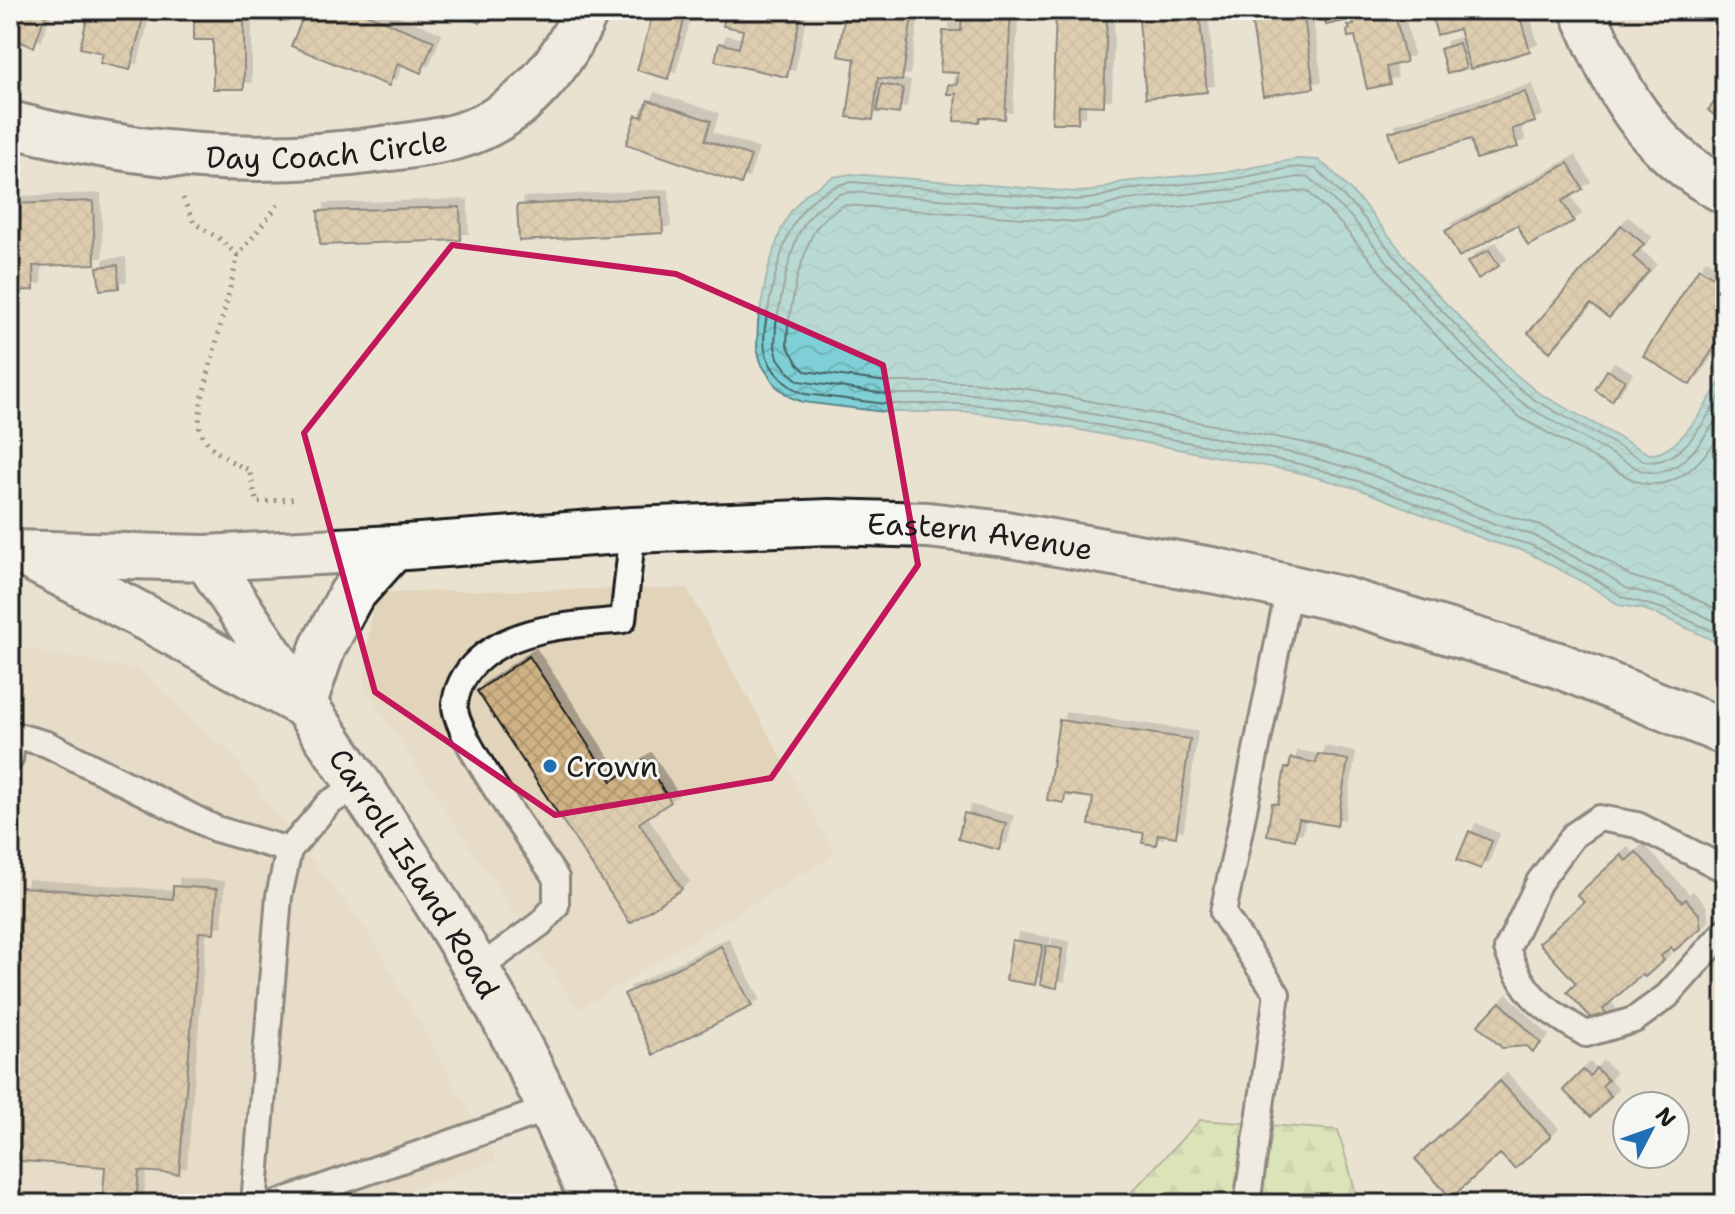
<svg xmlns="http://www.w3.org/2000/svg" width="1735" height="1214" font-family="'Shantell Sans',sans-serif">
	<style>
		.built { fill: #e2d4ba }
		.forest { fill: url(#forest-firs); stroke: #74805b; stroke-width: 2 }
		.water { fill: url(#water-waves); stroke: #57888c; stroke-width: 2 }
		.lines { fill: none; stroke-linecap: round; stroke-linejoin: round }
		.shore { stroke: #446466; stroke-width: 2 }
		.building { fill: url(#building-cross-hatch); stroke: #1c1c1c; stroke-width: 2; filter: url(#shadow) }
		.lane-casing { stroke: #1c1c1c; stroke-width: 30 }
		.street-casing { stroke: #1c1c1c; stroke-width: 50 }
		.secondary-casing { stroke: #1c1c1c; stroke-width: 50 }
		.path { stroke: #1c1c1c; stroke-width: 5; stroke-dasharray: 2 6; stroke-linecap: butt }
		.lane { stroke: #f6f6f2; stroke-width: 24 }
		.street { stroke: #f6f6f2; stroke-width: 44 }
		.secondary { stroke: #f6f6f2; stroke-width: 44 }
		.marked { fill: none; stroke: #c2185b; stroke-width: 6; stroke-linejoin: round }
		.poi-dot { fill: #1f6fb2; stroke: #f6f6f2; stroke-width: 3 }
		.labels { text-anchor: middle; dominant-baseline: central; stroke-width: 6; stroke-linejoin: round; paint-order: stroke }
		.street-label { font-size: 30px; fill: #1c1c1c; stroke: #f6f6f2 }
		.poi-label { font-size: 30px; fill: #1c1c1c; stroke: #f6f6f2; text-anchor: start }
	</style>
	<defs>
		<pattern id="forest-firs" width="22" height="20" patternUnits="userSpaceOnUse" patternTransform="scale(2)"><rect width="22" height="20" fill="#cbe49a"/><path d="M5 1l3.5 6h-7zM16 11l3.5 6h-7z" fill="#aec384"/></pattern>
		<pattern id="water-waves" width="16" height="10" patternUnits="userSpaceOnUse" patternTransform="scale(2)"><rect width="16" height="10" fill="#7fd0d6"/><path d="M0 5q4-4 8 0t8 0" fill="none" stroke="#6db2b7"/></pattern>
		<pattern id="building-cross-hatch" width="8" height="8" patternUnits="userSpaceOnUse" patternTransform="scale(2)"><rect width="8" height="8" fill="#cfb284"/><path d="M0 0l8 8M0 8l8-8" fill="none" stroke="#b19871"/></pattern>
		<filter id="shadow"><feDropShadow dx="7" dy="-7" stdDeviation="0" flood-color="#0004"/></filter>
	</defs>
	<rect width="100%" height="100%" fill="#eae2d1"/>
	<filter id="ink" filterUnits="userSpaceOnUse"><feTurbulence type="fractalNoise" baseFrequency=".0125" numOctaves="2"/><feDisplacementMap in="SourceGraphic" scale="16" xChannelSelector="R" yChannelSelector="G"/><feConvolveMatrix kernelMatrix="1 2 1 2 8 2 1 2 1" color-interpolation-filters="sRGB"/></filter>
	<g filter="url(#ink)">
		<path class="built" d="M687 588 835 854 578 1010 363 685 374 592Z
			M10 646 140 670 229 752 369 933 497 1161 367 1204H10Z"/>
		<path class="forest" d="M1200 1120 1338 1130 1359 1204H1120Z"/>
		<path class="water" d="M1297 159 1318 160 1332 171 1365 206 1429 286 1513 372 1537 392 1649 454C1680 456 1710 397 1725 374V646L1661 616 1643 609 1619 605 1592 587 1527 552 1489 541 1359 489 1297 472 1023 419 970 412H885L803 402 790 397 776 386 762 365 757 349 758 322 768 269 781 230 791 211 806 194 833 177 851 174 1076 192 1093 191 1122 182 1233 171Z"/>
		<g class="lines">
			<path class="shore" d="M1725 388C1708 414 1683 468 1645 461L1533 399 1507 378 1423 291 1359 212 1316 169 1297 167 1234 179 1124 190 1095 198 1076 200 852 182C796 190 781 247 771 294 768 312 762 332 765 350 769 370 786 387 805 394L886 404H971L1025 411 1300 464 1361 482 1492 534 1531 545 1597 580 1622 597 1664 609 1725 637
				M1725 406C1707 434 1680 484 1640 470L1528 407 1501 386 1416 297 1352 218 1310 178 1298 177 1235 189 1126 200 1097 208 1077 210 852 192 839 194 818 208 806 221 797 237 786 273 776 324 775 347 778 358 789 373 799 381 886 394H972L1026 401 1302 455 1364 472 1495 524 1533 535 1601 571 1626 588 1668 599 1725 626
				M1725 428C1705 458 1676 496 1635 481L1521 418 1492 394 1407 305 1343 226 1306 190 1237 201 1128 212 1100 220 1078 222 844 205 826 217 816 228 809 242 797 277 788 325 787 345 798 364 805 371 887 382H972L1028 389 1306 443 1368 461 1499 513 1537 524 1606 560 1630 576 1672 588 1725 613"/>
		</g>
		<path class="building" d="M10 10H47L34 47 10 38Z
			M89 10H145L130 70 100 63 103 53 80 48Z
			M194 10H244V89H213V40H194Z
			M306 10H356L434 41 421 73 398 63 389 86 291 46Z
			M454 10H485L480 23 453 13Z
			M654 10H687L668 79 637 70Z
			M727 10H802L787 77 715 61 719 43 739 48 743 30 723 26Z
			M862 10H913L902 81 878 78 873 120 847 117 855 59 838 56 845 14 861 16Z
			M962 10H1011L1005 119 980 117 979 122 954 121 956 94H947L948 84 957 85 958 73 940 72 943 31H961Z
			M1056 10H1107L1104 106 1079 105 1078 123H1052Z
			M1138 10H1199L1207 92 1146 98Z
			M1250 10H1303L1314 88 1263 96Z
			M1322 10H1394L1406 62 1386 67 1390 84 1367 89 1355 36 1348 37 1347 31 1350 29 1348 26 1354 25 1353 19 1326 25Z
			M1430 10H1518L1530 51 1470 69 1459 29 1437 35Z
			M1459 43 1466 68 1447 74 1440 49Z
			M881 84 903 88 899 114 877 111Z
			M1725 89V124L1708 110Z
			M1525 92 1535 122 1512 129 1518 147 1476 159 1471 139 1398 161 1389 132Z
			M648 100 711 121 705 140 751 156 741 184 626 144 636 115 642 117Z
			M1568 163 1583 189 1562 201 1574 221 1528 246 1517 225 1459 257 1445 231Z
			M661 197 663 233 519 241 517 205Z
			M93 201 95 264 33 266 34 290 10 291V204Z
			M460 207 461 240 320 245 318 211Z
			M1621 225 1644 244 1633 257 1649 271 1609 318 1591 304 1550 352 1528 333Z
			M1489 250 1499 266 1478 279 1467 262Z
			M118 265 119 288 100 290 97 267Z
			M1699 268 1725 285V331L1690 385 1643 356Z
			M1607 370 1625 380 1612 401 1595 390Z
			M529 656 612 781 644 760 671 802 639 823 682 889 630 923 477 691Z
			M1059 720 1190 739 1176 837 1158 834 1156 845 1142 843 1144 833 1089 825 1093 798 1065 794 1064 803 1047 800Z
			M1318 754 1348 760 1337 826 1299 819 1295 840 1267 835 1272 803 1278 804 1285 768H1289L1291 758 1316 763Z
			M964 813 1006 823 999 850 958 839Z
			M1469 831 1492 841 1481 869 1457 860Z
			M1636 852 1682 902 1686 899 1699 914 1701 928 1674 951 1671 947 1661 956 1664 960 1645 977 1642 974 1603 1009 1608 1015 1597 1024 1567 992 1576 983 1539 943 1584 902 1577 895 1621 855 1626 861Z
			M173 886 217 889 214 933 199 932 179 1174 139 1171 136 1204H102L105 1167 10 1160V1031L22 887 173 899Z
			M1012 940 1043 945 1035 985 1006 980Z
			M721 946 752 1006 653 1055 624 994Z
			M1046 946 1062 949 1057 988 1040 985Z
			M1500 1002 1541 1043 1533 1052 1527 1046 1502 1048 1478 1025Z
			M1596 1068 1608 1080 1602 1086 1611 1096 1591 1117 1563 1090 1583 1070 1590 1076Z
			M1500 1081 1551 1136 1515 1169 1500 1154 1451 1198 1415 1159Z"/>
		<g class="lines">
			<defs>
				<path id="lane" d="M10 734 47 744 216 829 289 850
					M10 759 13 734
					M1722 868 1637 825 1599 818 1574 835 1539 882 1507 949C1525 999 1543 1007 1586 1034L1634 1020 1667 996 1725 931
					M477 970 540 924 556 906V878C536 848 451 731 455 703 461 661 501 640 538 631 565 624 596 623 623 620L633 530
					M254 1204 279 896 289 850 329 803 359 785
					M275 1204 551 1108
					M1247 1204 1277 994 1223 913 1289 588"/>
				<g id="street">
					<path d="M1583 10C1614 87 1648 151 1725 191"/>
					<path id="s1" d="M10 124C133 157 258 167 383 149 412 145 445 142 473 131 526 110 565 61 586 10"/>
				</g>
				<g id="secondary">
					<path id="s2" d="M10 553 206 558 393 548 633 530 829 522 928 525 1005 534 1217 571 1344 600 1558 665 1725 732"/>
					<path id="s3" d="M206 558C295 696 395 828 477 970 521 1045 559 1124 594 1204"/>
					<path d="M33 559 150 620 296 701"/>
					<path d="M303 705 323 647 351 595 393 548"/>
				</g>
			</defs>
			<use href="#lane" class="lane-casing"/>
			<use href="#street" class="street-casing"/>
			<use href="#secondary" class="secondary-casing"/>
			<path class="path" d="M183 198 194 223 220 239 238 256
				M278 205 238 256 201 403C201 411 198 422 200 429 208 451 230 461 249 470L257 503 297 498"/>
			<use href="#lane" class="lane"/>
			<use href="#street" class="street"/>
			<use href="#secondary" class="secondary"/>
		</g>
	</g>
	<path d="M0 0H1735V1214H0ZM452 245 676 274 883 365 918 565 771 778 555 815 375 692 304 433Z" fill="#eae2d1" fill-opacity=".55" fill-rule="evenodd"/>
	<path class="marked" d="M452 245 676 274 883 365 918 565 771 778 555 815 375 692 304 433Z"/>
	<circle class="poi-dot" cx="550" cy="766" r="8"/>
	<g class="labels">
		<g class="street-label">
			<text stroke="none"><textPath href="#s1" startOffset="320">Day Coach Circle</textPath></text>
			<text stroke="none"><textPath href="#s2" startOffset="972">Eastern Avenue</textPath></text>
			<text stroke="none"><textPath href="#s3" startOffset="378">Carroll Island Road</textPath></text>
		</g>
		<g class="poi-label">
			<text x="566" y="766">Crown</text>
		</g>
	</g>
	<rect width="1735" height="1214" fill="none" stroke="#f6f6f2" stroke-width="40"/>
	<rect x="20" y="20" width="1695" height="1174" fill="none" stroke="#1c1c1c" stroke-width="3" filter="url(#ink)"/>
	<g transform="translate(1651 1130) rotate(49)"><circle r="38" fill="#f6f6f2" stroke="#9f9f9c" stroke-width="2"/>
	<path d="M0-6L14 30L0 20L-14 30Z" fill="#1f6fb2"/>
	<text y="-12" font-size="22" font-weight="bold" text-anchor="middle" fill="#1c1c1c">N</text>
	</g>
</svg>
